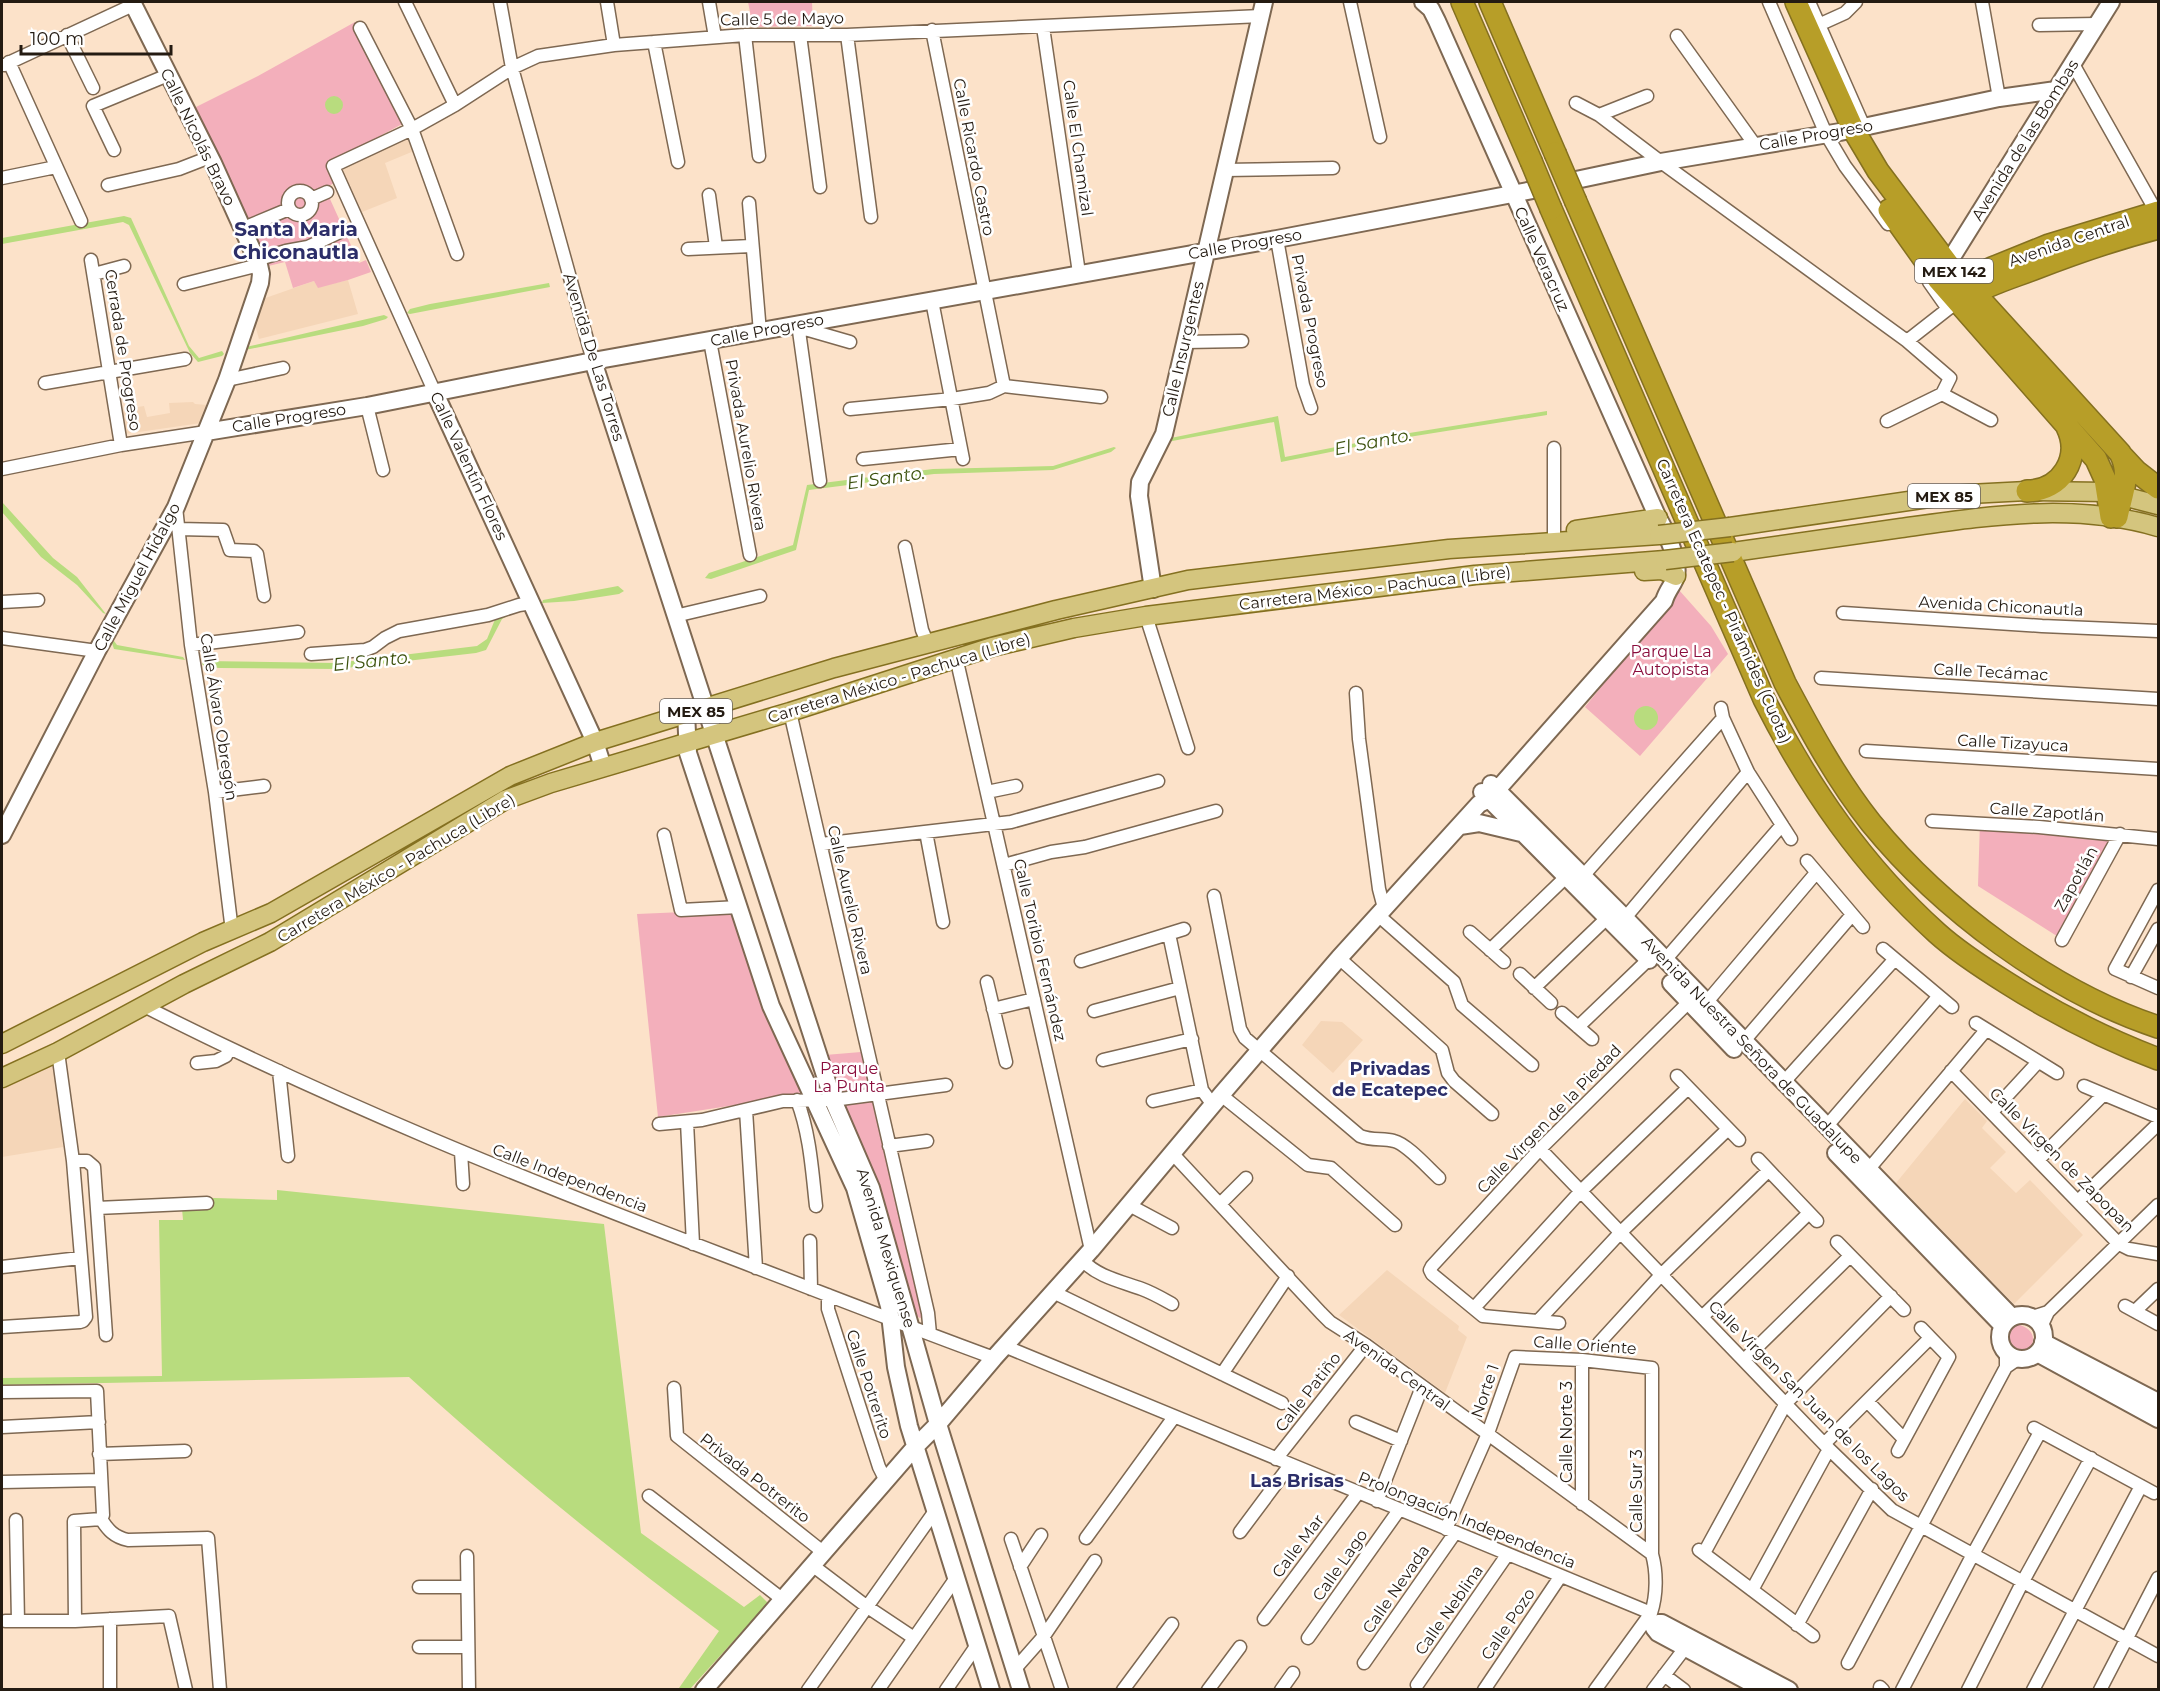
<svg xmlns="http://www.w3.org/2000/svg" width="2160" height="1691" font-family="Montserrat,sans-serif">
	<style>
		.built { fill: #f5d6b8 }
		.green { fill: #f3afbb }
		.water { fill: #b8dc7e }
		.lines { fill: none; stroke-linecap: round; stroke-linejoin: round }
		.street-casing { stroke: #7e6852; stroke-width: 15 }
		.secondary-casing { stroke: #7e6852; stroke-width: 20 }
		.primary-casing { stroke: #847020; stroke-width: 21 }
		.highway-casing { stroke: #847020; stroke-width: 24 }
		.street { stroke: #fff; stroke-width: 12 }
		.secondary { stroke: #fff; stroke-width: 16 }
		.primary { stroke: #d4c57e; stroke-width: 18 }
		.highway { stroke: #b79e28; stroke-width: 21 }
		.primary-bridge-casing { stroke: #847020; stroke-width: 21; stroke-linecap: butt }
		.highway-bridge-casing { stroke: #847020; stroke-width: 24; stroke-linecap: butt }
		.primary-bridge { stroke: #d4c57e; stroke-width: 18 }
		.highway-bridge { stroke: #b79e28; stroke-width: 21 }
		.labels { text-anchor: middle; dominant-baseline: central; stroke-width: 5; stroke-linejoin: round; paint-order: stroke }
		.shield { fill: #fff; stroke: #665f59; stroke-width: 1.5 }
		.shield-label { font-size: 15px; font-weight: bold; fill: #241b12 }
		.street-label { font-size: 16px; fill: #241b12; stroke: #fff }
		.park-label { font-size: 16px; fill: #8a0d3c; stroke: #fff }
		.water-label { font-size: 18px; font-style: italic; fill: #3c510e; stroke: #fff }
		.neighbourhood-label { font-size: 18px; font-weight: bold; fill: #2c2e69; stroke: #fff }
		.quarter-label { font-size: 20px; font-weight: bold; fill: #2c2e69; stroke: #fff }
	</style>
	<rect width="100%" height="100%" fill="#fce2c9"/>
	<path class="built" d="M406 132 414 151 385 163 397 198 362 212 341 165Z
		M348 280 358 314 259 339 251 311 254 302 314 281 318 287Z
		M193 402 195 404 207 405 201 423 125 434 120 410 144 406 147 417 170 413 169 403Z
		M1321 1021 1342 1022 1363 1040 1333 1073 1302 1045Z
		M55 1064 63 1147 2 1157V1087Z
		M1965 1099 1987 1121 1982 1128 2006 1152 1990 1168 2016 1193 2030 1180 2083 1235 2014 1304 1896 1183Z
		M1387 1270 1459 1326 1458 1330 1467 1337 1445 1393 1339 1315Z"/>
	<path class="green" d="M748 2H812L813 26 753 27Z
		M355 22 404 123 328 164 336 182 325 188 359 263 366 260 371 272 348 280 318 288 314 281 293 288 285 262 260 268 184 113 258 76Z
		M1679 590 1711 626 1728 654 1640 756 1585 707Z
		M1980 821 2113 832 2060 938 1978 886Z
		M730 910 765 1007 805 1094 658 1117 637 914Z
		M861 1052 907 1230 924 1317 920 1318 917 1316 913 1306 876 1188 825 1055Z
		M2017 1324C2031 1328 2038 1336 2029 1351 2015 1353 2006 1345 2004 1331L2008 1325Z"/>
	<path class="water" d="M325 105a9 9 0 1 1 18 0a9 9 0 1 1-18 0Z
		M124 216 131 218 189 346 199 358 222 351 224 354 222 356 198 362 190 353 129 225 123 222 2 244V238Z
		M549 283 550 287 410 314 407 313 410 309 430 304Z
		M384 315 388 317 386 319 363 326 245 350 246 347Z
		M1547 411V415L1390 440 1281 462 1274 422 1167 442 1166 439 1278 416 1285 457 1397 435Z
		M1114 447 1116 448 1111 452 1053 470 934 474 809 490 796 550 711 579 705 578 709 573 793 545 807 485 933 469 1053 466Z
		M2 502 53 558 77 577 106 614 103 613 77 585 41 557 2 512Z
		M618 586 624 591 619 594 574 601 542 603 543 600Z
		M521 609 502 619 486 650 476 653 337 669 219 668 204 666 202 664 204 661 336 663 477 646 487 639 496 617Z
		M114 634V641L117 645 183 657 185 660 114 649 111 640Z
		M1634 718a12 12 0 1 1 24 0a12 12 0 1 1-24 0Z
		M277 1190 604 1224 641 1533 744 1607 760 1595 768 1603 690 1689H551L679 1688 719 1631C612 1552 508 1467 409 1377L2 1385V1378L162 1376 159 1220H183L181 1197 277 1200Z"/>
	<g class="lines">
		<defs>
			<path id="street" d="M405 2 455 105
				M500 2 512 68 593 361
				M607 2 614 45
				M709 2 715 37
				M1350 2 1380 137
				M1769 2 1826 134 1845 166 1888 224
				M1809 2 1864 127
				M1982 2 1999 98
				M2039 25 2097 24
				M1043 27 1079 273
				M1814 27 1845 13 1856 2
				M360 28 412 129 457 254
				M932 30 1004 386
				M67 35 93 88
				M745 35 759 156
				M800 35 820 187
				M847 35 871 217
				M1677 36 1755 145
				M654 42 678 162
				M9 62 81 221
				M2073 64 2157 213
				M4 65 133 5
				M1576 103 1599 115 1661 162 1907 341 1950 378 1942 394 1887 421
				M1599 115 1647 96
				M114 150 93 106 168 75
				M1225 170 1333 168
				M2 178 56 167
				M108 185 179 169 210 157
				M288 203a12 12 0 1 1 24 0a12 12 0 1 1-24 0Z
				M709 195 716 247
				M311 199 327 192
				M749 203 760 332
				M241 229 289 209
				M1277 239 1303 385 1311 408
				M688 249 751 246
				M91 260 121 445
				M256 260 286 251 308 247 344 230
				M94 274 124 266
				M1929 282 1948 309
				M184 284 259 265
				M932 301 963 459
				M798 324 820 481
				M798 327 850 342
				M710 341 750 555
				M1907 341 1953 305
				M1185 342 1242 341
				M227 380 283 368
				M45 383 185 359
				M435 393 333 166 412 129 455 105 512 68 538 56 614 45 745 35H847L1261 16
				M1942 394 1991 420
				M367 406 383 470
				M850 409 952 399 989 393 1004 386 1101 397
				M1554 448V533
				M863 459 961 449
				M2 469 121 445 206 432
				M176 507 191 645 215 792 232 931
				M178 529 223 530 230 550 254 551 257 554 264 596
				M905 547 922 630 928 644
				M2 602 38 600
				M1843 613 2042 626 2158 631
				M675 616 760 596
				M1146 616 1188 748
				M2 638 97 651
				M191 645 298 632
				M311 654 365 650 373 647 385 638 399 631 488 615 519 605 532 603
				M956 657 1091 1250
				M1821 678 2158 699
				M1356 693 1359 739 1379 889 1384 908
				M1721 708 1723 718 1748 772 1791 839
				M790 712 928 1313 930 1334
				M1866 751 2158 769
				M215 792 264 786
				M987 792 1016 786
				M1932 821 2039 827 2158 839
				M926 832 943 922
				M664 835 681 910 739 907
				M821 844 1011 822 1158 781
				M1807 861 1863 927
				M1004 865 1051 852 1085 847 1216 811
				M1583 876 1723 718
				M2158 890 2115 969 2158 988
				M1214 896 1240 1029 1245 1038 1360 1136C1372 1141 1383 1138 1394 1141 1407 1144 1428 1168 1439 1178
				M1378 915 1454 982 1462 1005 1532 1065
				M1625 918 1748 772
				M1470 932 1504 962
				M1169 934 1202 1090 1213 1105
				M2062 940 2120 834
				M1883 949 1952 1007
				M1490 950 1567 876
				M1339 958 1442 1050 1448 1073 1454 1081 1492 1114
				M1665 960 1782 825
				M1081 961 1184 929
				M1520 974 1551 1003
				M2131 977 2158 929
				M987 982 1006 1062
				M1534 988 1608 917
				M1706 1003 1816 873
				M144 1006C333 1102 528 1181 726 1256 815 1290 904 1325 994 1358
				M993 1009 1034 999
				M1094 1011 1180 988
				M1562 1013 1592 1039
				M1976 1023 2057 1073
				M1578 1027 1649 959
				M1743 1042 1851 916
				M1103 1060 1192 1039
				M197 1063 216 1061 226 1056 229 1049
				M279 1071 288 1156
				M1951 1071 2119 1244 2129 1249 2158 1254
				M1677 1076 1739 1140
				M1783 1083 1894 960
				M2084 1086 2158 1117
				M1221 1095 1308 1165 1331 1168 1395 1225
				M797 1100C810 1134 812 1170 816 1206
				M1153 1101 1202 1090
				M746 1110 756 1268
				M1992 1112 2038 1062
				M687 1122 693 1244
				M659 1124 702 1120 783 1101 833 1100 946 1085
				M1826 1127 1938 997
				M889 1146 927 1141
				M1540 1149 1829 1449 1892 1510 2158 1656
				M461 1152 463 1184
				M1172 1153 1321 1313 1330 1322 1366 1345 1652 1554
				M1758 1159 1817 1221
				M2038 1160 2103 1095
				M73 1161H87L94 1167 106 1335
				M1868 1170 1986 1030
				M2078 1201 2158 1124
				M1221 1203 1246 1178
				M1129 1205 1172 1228
				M97 1208 207 1203
				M810 1241 811 1289
				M1837 1242 1904 1310
				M1082 1260C1098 1277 1120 1281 1142 1289 1153 1293 1163 1299 1172 1304
				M2 1267 80 1258
				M1053 1292 1282 1403
				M828 1295V1309L879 1467 886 1481
				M2125 1306 2158 1324
				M1474 1308 1580 1192 1688 1088
				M2135 1311 2158 1289
				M1702 1317 1809 1213
				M2032 1317 2048 1312
				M1538 1321 1620 1233 1728 1129
				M1559 1323 1483 1316 1432 1274 1430 1270 1432 1266 1540 1149 1694 997
				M2 1327 80 1322 83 1321 86 1317 73 1161 58 1052
				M2041 1327 2048 1312 2158 1205
				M1599 1343 1661 1275 1768 1171
				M1004 1346 1651 1613
				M2006 1351V1367
				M1582 1360V1504
				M1744 1360 1850 1256
				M1222 1374 1288 1276
				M674 1388 677 1436 823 1552
				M2 1392 97 1391 103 1515 101 1519
				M1867 1401 1904 1439
				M1356 1422 1401 1441
				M2 1427 99 1422
				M2034 1428 2154 1493
				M1825 1443 1930 1338
				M1898 1451 1949 1357 1921 1328
				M99 1454 185 1451
				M1276 1459 1366 1345
				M2 1482 101 1480
				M649 1496 782 1599
				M1377 1501 1422 1387
				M101 1519C108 1530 114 1537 128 1540L208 1538 220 1690
				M16 1520 18 1621
				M1446 1529 1487 1436 1515 1357 1582 1360 1652 1368V1554C1657 1572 1657 1595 1651 1613L1595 1690
				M1240 1532 1290 1465
				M1086 1538 1174 1417
				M1011 1539 1062 1690
				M1699 1550 1813 1636
				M1704 1553 1786 1403 1891 1296
				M467 1556 469 1690
				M812 1565 866 1606 914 1638
				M1020 1567 1041 1535
				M419 1587H467
				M1752 1590 1829 1449
				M1264 1619 1358 1493
				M5 1621H75L169 1616 186 1690
				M75 1621 74 1521 101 1519
				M1797 1625 1872 1489
				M1308 1638 1399 1510
				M419 1647H468
				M1364 1663 1455 1533
				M1848 1663 2006 1367 2019 1358
				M1014 1670 1044 1636 1095 1561
				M1664 1675 1684 1690
				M1417 1685 1507 1555
				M1880 1687 1883 1690
				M110 1690V1619
				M808 1690 935 1511
				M878 1690 956 1578
				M946 1690 977 1645
				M1123 1690 1172 1624
				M1208 1690 1240 1647
				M1281 1690 1293 1673
				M1484 1690 1560 1577
				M1653 1690 1685 1648
				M1902 1690 1972 1556 2040 1432
				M1968 1690 2022 1583 2091 1458
				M2033 1690 2141 1486
				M2100 1690 2158 1578"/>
			<path id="secondary" d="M1576 180 1661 162 1840 132 1999 98 2056 90
				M1942 273 2111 2
				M593 361 833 1100 871 1188 938 1424 1021 1690
				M435 393 595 742 603 767
				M206 432 367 406 593 361 1277 239 1533 190
				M1153 589 1139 496 1140 482 1164 434 1264 2
				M686 713 688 753 771 1006 855 1188 889 1306 896 1367 909 1426 991 1690
				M1491 784 1625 918 2012 1317
				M1482 792 1649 960
				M1460 826 1479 823 1521 833
				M2 835 97 651 176 507 227 380 260 283 261 274 259 265 213 163 132 2
				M1671 983 1734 1049
				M1836 1153 2003 1326
				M2000 1337a22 22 0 1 1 44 0a22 22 0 1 1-44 0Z
				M2043 1342 2158 1402
				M2037 1353 2158 1419
				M704 1690 915 1447 938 1424 994 1358 1091 1250 1221 1095 1339 958 1479 804 1489 799 1664 601C1667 590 1674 584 1676 576 1680 562 1665 529 1658 518L1437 21 1431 9 1423 2
				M1764 1690 1658 1633 1654 1628 1658 1623H1662L1789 1690"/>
			<path id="primary" d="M1730 527 1950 495 2027 491 2107 492 2158 505
				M1576 530 1658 518
				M1733 552C1789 544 1845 536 1901 528 1987 516 2073 502 2158 527
				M1644 571 1662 570 1676 576
				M2 1044 203 942 271 913 510 776 595 742 834 668 1056 610 1188 580 1449 549 1659 535
				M2 1078 58 1052 184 984 270 942 505 800 551 783 790 712 992 647 1074 628 1146 616 1475 575 1665 560"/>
			<path id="highway" d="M1462 2 1531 161
				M1490 2 1555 153
				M1796 2 1853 129 1878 171 1948 264 2120 453C2132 474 2121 496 2117 517
				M1576 202 1785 683C1811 732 1837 780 1871 823 1941 909 2052 992 2158 1027
				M1551 209 1764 699C1809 788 1863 866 1937 933 1958 952 1983 968 2007 983 2056 1014 2105 1039 2158 1059
				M1889 210 1938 279 2096 459 2105 479 2111 517
				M1958 292 1968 279 1992 268 2049 245 2158 212
				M1965 298C1986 285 2010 278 2034 269 2075 253 2116 239 2158 228
				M2121 455 2136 471 2158 488
				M2027 491C2061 491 2082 458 2067 427"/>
		</defs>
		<use href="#street" class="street-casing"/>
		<use href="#secondary" class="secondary-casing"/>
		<use href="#primary" class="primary-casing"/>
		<use href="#highway" class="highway-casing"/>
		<use href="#street" class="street"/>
		<use href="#secondary" class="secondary"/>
		<use href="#primary" class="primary"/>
		<use href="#highway" class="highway"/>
		<defs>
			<path id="primary-bridge" d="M1659 535 1730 527
				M1665 560 1733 552"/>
			<path id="highway-bridge" d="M1555 153 1576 202
				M1531 161 1551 209"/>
		</defs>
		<use href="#primary-bridge" class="primary-bridge-casing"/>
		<use href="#highway-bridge" class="highway-bridge-casing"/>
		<use href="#primary-bridge" class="primary-bridge"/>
		<use href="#highway-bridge" class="highway-bridge"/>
	</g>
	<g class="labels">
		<g class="shield">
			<rect x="1915" y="259" width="78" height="24" rx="4.5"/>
			<rect x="1908" y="484" width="72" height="24" rx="4.5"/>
			<rect x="660" y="699" width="72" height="24" rx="4.5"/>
		</g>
		<g class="shield-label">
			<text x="1954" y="271">MEX 142</text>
			<text x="1944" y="496">MEX 85</text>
			<text x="696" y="711">MEX 85</text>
		</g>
		<g class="street-label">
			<text transform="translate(782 19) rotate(-1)">Calle 5 de Mayo</text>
			<text transform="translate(1816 135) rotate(-10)">Calle Progreso</text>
			<text transform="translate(198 137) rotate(64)">Calle Nicolás Bravo</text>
			<text transform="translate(2025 140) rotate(-58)">Avenida de las Bombas</text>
			<text transform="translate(1078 148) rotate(82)">Calle El Chamizal</text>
			<text transform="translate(974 157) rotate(79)">Calle Ricardo Castro</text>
			<text transform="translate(2069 241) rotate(-19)">Avenida Central</text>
			<text transform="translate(1245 244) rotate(-10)">Calle Progreso</text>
			<text transform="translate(1542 259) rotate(66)">Calle Veracruz</text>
			<text transform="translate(1310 321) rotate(79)">Privada Progreso</text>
			<text transform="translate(767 330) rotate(-11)">Calle Progreso</text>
			<text transform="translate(1183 349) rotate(-77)">Calle Insurgentes</text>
			<text transform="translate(123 350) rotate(81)">Cerrada de Progreso</text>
			<text transform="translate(594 357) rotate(73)">Avenida De Las Torres</text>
			<text transform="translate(289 418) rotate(-9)">Calle Progreso</text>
			<text transform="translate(746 445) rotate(80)">Privada Aurelio Rivera</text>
			<text transform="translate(469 466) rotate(65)">Calle Valentín Flores</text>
			<text transform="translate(137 577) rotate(-62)">Calle Miguel Hidalgo</text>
			<text transform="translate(1375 588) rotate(-7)">Carretera México - Pachuca (Libre)</text>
			<text transform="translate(1724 601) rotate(66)">Carretera Ecatepec - Pirámides (Cuota)</text>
			<text transform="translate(2001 606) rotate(3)">Avenida Chiconautla</text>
			<text transform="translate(1991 672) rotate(3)">Calle Tecámac</text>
			<text transform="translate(899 678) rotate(-17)">Carretera México - Pachuca (Libre)</text>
			<text transform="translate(219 717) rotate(81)">Calle Álvaro Obregón</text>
			<text transform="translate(2013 743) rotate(3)">Calle Tizayuca</text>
			<text transform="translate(2047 812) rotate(4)">Calle Zapotlán</text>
			<text transform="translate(396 868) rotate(-31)">Carretera México - Pachuca (Libre)</text>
			<text transform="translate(2076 879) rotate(-61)">Zapotlán</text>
			<text transform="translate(850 900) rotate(77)">Calle Aurelio Rivera</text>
			<text transform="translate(1040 950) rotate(77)">Calle Toribio Fernández</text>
			<text transform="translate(1752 1050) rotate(46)">Avenida Nuestra Señora de Guadalupe</text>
			<text transform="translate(1549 1119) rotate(-46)">Calle Virgen de la Piedad</text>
			<text transform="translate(2062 1160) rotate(45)">Calle Virgen de Zapopan</text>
			<text transform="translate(570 1178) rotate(21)">Calle Independencia</text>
			<text transform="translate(886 1248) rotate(73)">Avenida Mexiquense</text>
			<text transform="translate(1585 1345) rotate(4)">Calle Oriente</text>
			<text transform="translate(1397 1370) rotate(36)">Avenida Central</text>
			<text transform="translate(869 1384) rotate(72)">Calle Potrerito</text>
			<text transform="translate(1485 1391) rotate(-71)">Norte 1</text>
			<text transform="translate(1308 1392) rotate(-52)">Calle Patiño</text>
			<text transform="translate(1809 1401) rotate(45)">Calle Virgen San Juan de los Lagos</text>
			<text transform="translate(1566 1432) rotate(-90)">Calle Norte 3</text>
			<text transform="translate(755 1478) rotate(38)">Privada Potrerito</text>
			<text transform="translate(1636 1491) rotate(-90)">Calle Sur 3</text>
			<text transform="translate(1467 1520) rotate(22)">Prolongación Independencia</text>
			<text transform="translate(1298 1546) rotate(-53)">Calle Mar</text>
			<text transform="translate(1340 1565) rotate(-55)">Calle Lago</text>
			<text transform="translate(1396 1589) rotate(-55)">Calle Nevada</text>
			<text transform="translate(1449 1610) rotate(-55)">Calle Neblina</text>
			<text transform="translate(1508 1624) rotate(-56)">Calle Pozo</text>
		</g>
		<g class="park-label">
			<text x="1671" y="651">Parque La<tspan x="1671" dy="18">Autopista</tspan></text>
			<text x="849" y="1068">Parque<tspan x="849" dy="18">La Punta</tspan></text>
		</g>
		<g class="water-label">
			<text transform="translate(1373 442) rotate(-11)">El Santo.</text>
			<text transform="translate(886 478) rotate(-8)">El Santo.</text>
			<text transform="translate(372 661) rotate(-6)">El Santo.</text>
		</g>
		<g class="neighbourhood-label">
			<text x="1390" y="1069">Privadas<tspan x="1390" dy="21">de Ecatepec</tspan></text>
			<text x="1297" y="1481">Las Brisas</text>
		</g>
		<g class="quarter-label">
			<text x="296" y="229">Santa Maria<tspan x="296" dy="23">Chiconautla</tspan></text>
		</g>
	</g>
	<rect width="2160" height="1691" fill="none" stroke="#241b12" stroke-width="6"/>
	<path d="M21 45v9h150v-9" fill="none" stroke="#241b12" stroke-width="3"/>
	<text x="30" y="45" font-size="18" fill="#241b12" stroke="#ffffff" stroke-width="4.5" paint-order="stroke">100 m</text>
</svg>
